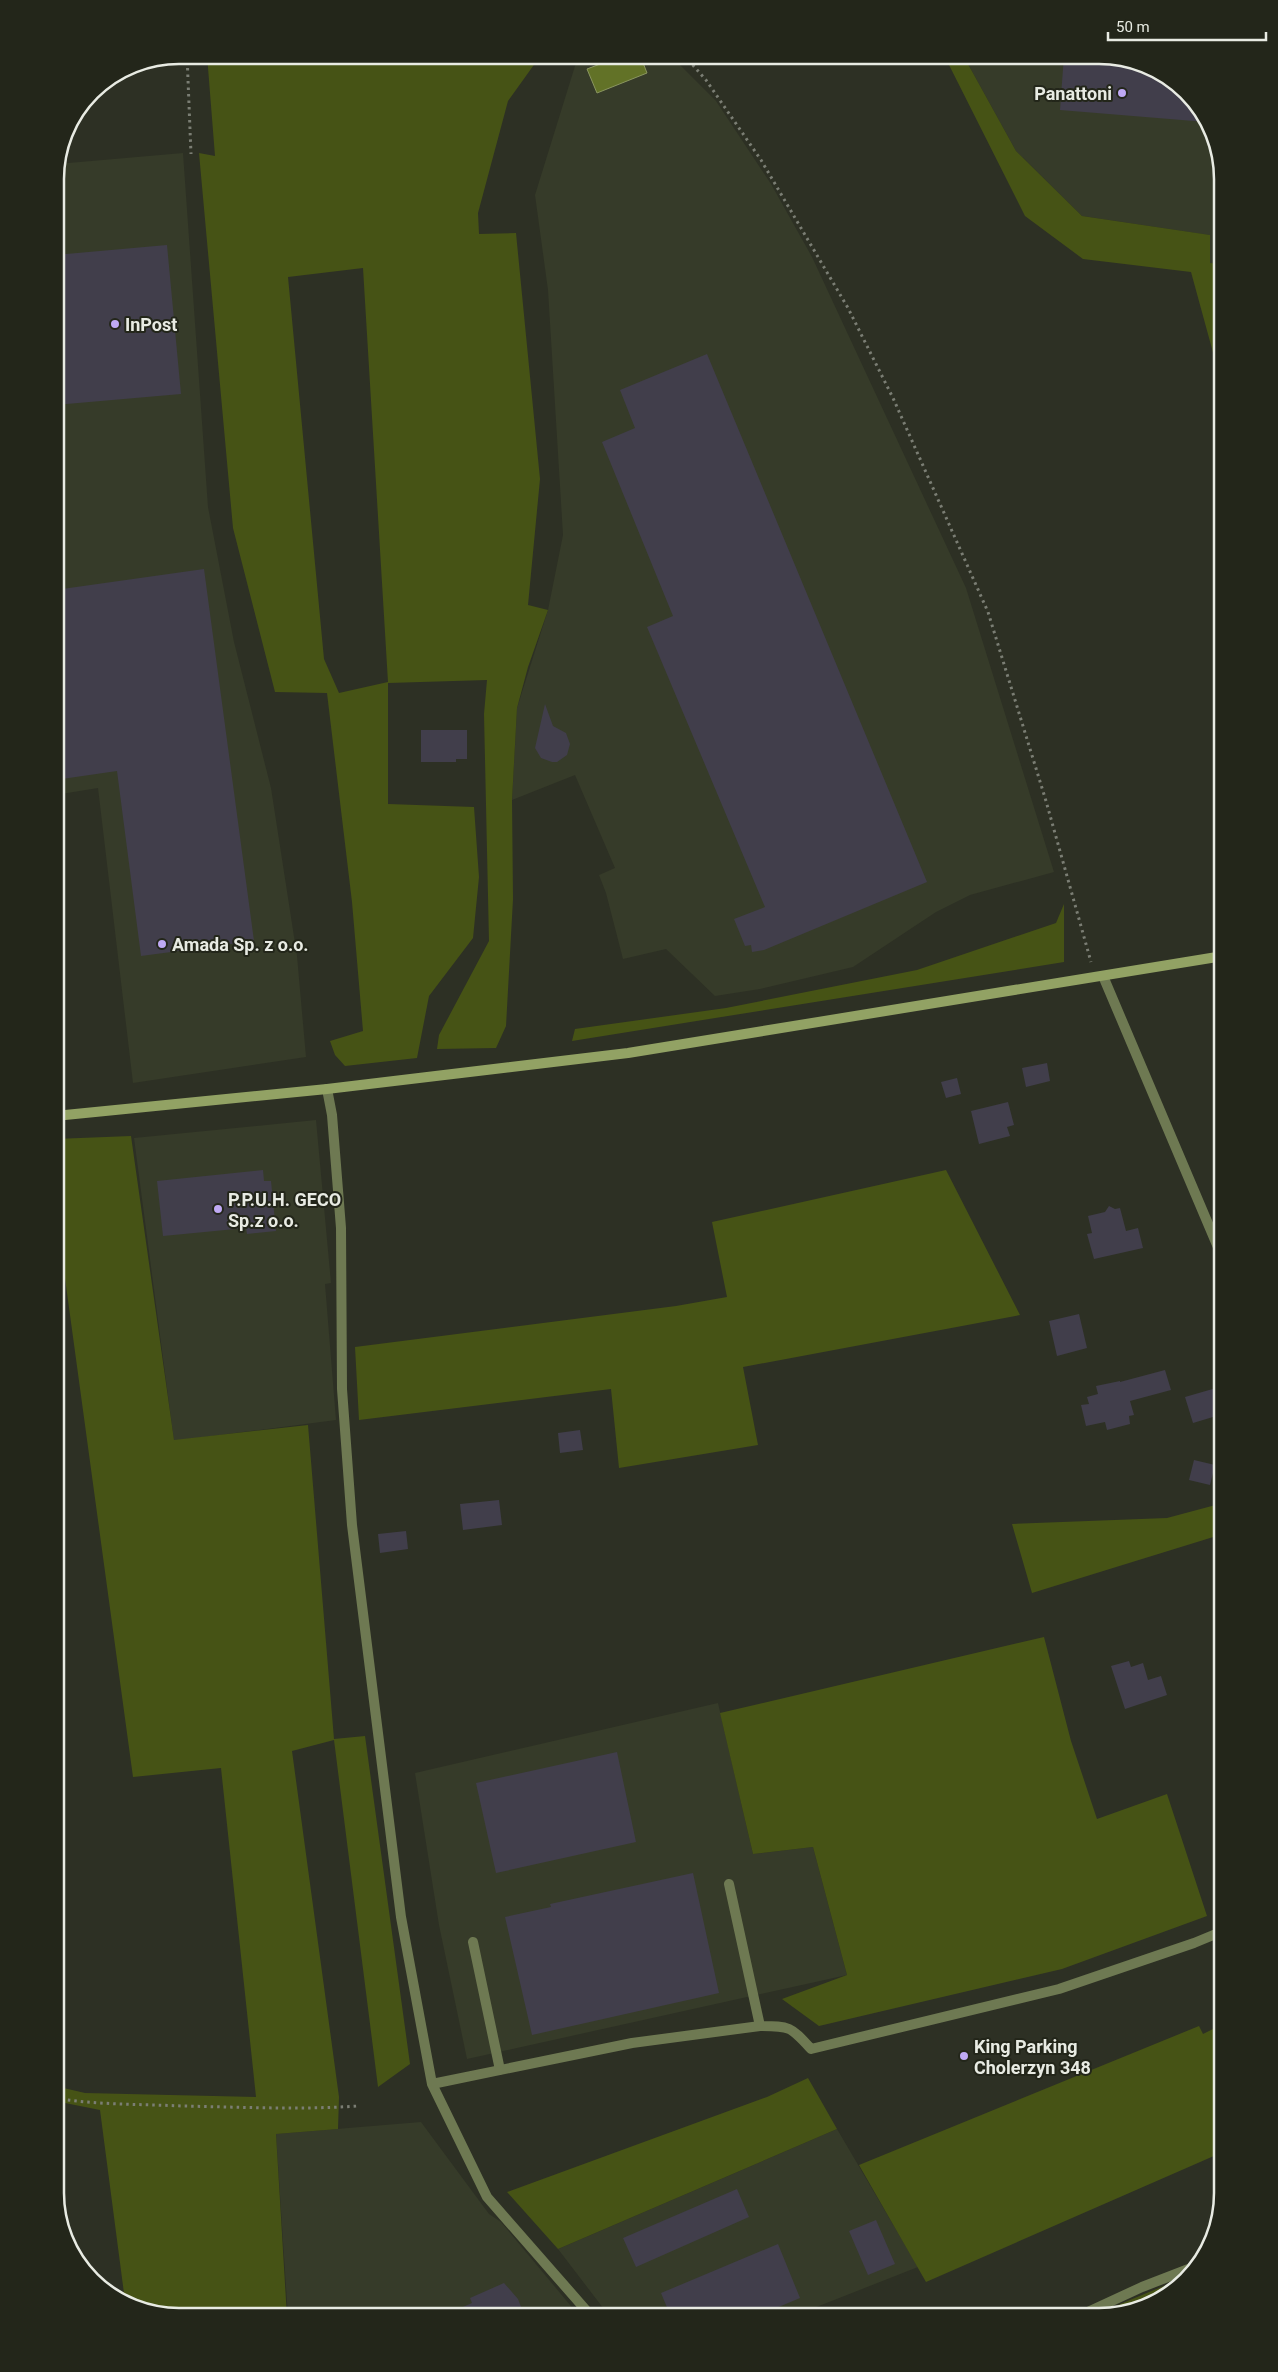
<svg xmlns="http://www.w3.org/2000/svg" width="1278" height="2372" font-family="Roboto,sans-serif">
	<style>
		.built { fill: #363b29 }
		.green { fill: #465315; fill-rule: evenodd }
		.water { fill: #627227; stroke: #8a965f }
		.building { fill: #413e4b }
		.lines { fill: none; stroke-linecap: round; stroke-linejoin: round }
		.path { stroke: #7b7e74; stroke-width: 3; stroke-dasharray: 2.5 4; stroke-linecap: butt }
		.service { stroke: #6e7952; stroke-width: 10 }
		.minor { stroke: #6e7952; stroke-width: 10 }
		.secondary { stroke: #92a264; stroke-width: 10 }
		.poi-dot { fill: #bfa9f4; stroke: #23261a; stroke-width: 2 }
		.labels { text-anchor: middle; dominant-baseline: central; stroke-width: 4; stroke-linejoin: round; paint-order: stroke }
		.poi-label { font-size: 18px; font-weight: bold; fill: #e8ebe3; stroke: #23261a; text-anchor: start }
		.rim { fill: none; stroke: #e8ebe3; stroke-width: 2.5 }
	</style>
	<rect width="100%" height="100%" fill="#2d3024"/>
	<path class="built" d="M582 55H670L716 101 771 184 812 257 966 588 1054 872 970 895 936 912 853 967 760 989 715 996 666 949 623 959 606 893 599 875 615 868 575 775 512 800 517 708 548 610 563 535 548 290 535 195 575 66Z
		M963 55H1108L1168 76 1213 131 1223 179V264L1210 263 1209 235 1082 216 1016 151Z
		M183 153 208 507 234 642 271 788 297 956 306 1057 133 1083 98 788 55 795V171L57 164Z
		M316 1120 331 1283 325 1284 336 1420 174 1441 134 1138Z
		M718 1703 753 1854 813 1847 847 1975 467 2059 439 1925 415 1773Z
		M421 2122 489 2214 501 2222 580 2317H288L276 2134Z
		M837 2129 918 2267 791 2317H610L558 2249Z"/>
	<path class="green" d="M207 55H541L508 101 478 213 479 234 516 233 540 479 528 605 548 610 528 667 517 708 512 800 513 899 506 1026 496 1048 437 1049 439 1035 489 941 484 714 487 680 388 683V804L474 807 479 877 473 938 429 996 417 1058 345 1066 335 1055 330 1041 363 1031 352 902 327 693 275 692 233 528 199 153 215 156ZM363 268 388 682 339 693 324 659 288 277Z
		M944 55H963L1016 151 1082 216 1210 235V263L1223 264V389L1191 272 1083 259 1025 216Z
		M1064 904V962L572 1041 575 1029 726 1008 917 970 1056 923Z
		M131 1136 174 1440 308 1425 334 1739 365 1736 410 2064 378 2087 334 1740 292 1751 339 2097 338 2129 276 2134 287 2317H171L125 2301 100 2110 55 2101V2086L85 2093 256 2097 221 1768 133 1777 55 1205V1139Z
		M946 1170 1020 1315 743 1367 758 1445 619 1468 611 1389 359 1420 355 1347 676 1306 727 1297 712 1222Z
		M1223 1503V1534L1032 1593 1012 1524 1167 1518Z
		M1044 1637 1071 1741 1097 1819 1167 1794 1207 1916 1062 1969 819 2026 782 1999 847 1975 813 1847 753 1854 720 1713Z
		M1223 2024V2152L926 2282 859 2165 1199 2026 1203 2034Z
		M808 2078 837 2129 558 2249 507 2192 767 2097Z
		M1183 2278 1147 2307 1089 2317Z"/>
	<path class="water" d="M606 55H640L647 73 597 93 587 69 608 61Z"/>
	<path class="building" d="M1064 55H1108L1168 76 1206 122 1060 110Z
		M167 245 181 394 55 405V255Z
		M707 354 927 882 764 950 752 952 751 945 745 946 734 919 765 907 647 627 673 616 602 442 635 428 620 390Z
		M204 569 254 941 141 956 117 771 55 780V590Z
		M545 704 553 726 566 733 570 744 567 755 557 762H552L541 758 535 748Z
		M421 730H467V759H456V762H421Z
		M1047 1063 1050 1081 1026 1087 1022 1068Z
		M957 1078 961 1094 946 1098 941 1082Z
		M1008 1102 1014 1125 1007 1127 1010 1136 979 1144 971 1111Z
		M263 1170 264 1181H271L276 1231 247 1234 246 1228 163 1236 157 1181Z
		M1109 1206 1115 1209 1120 1208 1126 1231 1138 1228 1143 1248 1094 1259 1087 1234 1092 1233 1088 1216 1105 1212Z
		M1079 1314 1087 1348 1057 1356 1049 1321Z
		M1165 1370 1171 1390 1130 1401 1134 1415 1129 1416 1130 1424 1107 1430 1105 1422 1086 1426 1081 1405 1089 1404 1087 1397 1098 1394 1096 1386 1120 1381V1382Z
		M1223 1386V1414L1193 1423 1185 1397Z
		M580 1430 583 1450 560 1453 558 1433Z
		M1194 1460 1215 1465 1210 1485 1189 1480Z
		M499 1500 502 1525 463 1530 460 1504Z
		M406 1531 408 1549 380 1553 378 1534Z
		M1129 1661 1131 1667 1143 1663 1148 1680 1161 1676 1167 1695 1125 1709 1111 1666Z
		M617 1752 636 1842 496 1873 476 1783Z
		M693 1873 719 1993 532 2035 505 1917 551 1907 550 1904Z
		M737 2189 749 2217 636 2267 623 2238Z
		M876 2220 895 2264 868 2275 849 2231Z
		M778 2244 800 2298 755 2317H671L661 2293Z
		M504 2283 518 2299 525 2317H440L472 2303 470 2298Z"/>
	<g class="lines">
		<path class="path" d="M187 55 191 154
			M684 55 706 80 761 160 848 308 893 398 988 612 1046 801 1091 962
			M55 2098C96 2105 139 2104 181 2106 240 2107 299 2110 358 2106"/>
		<path class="service" d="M327 1089 332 1115 341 1228 342 1389 352 1525 401 1917 432 2084 487 2197 592 2317
			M473 1942 500 2070
			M760 2026C791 2026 791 2027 811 2049L1059 1989 1194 1943 1223 1931
			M432 2084 632 2043 760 2026 729 1884
			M1077 2317 1142 2287 1199 2265"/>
		<path class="minor" d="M1103 976 1223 1259"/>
		<path class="secondary" d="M55 1116 327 1089 628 1053 1223 956"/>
	</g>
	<g class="poi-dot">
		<circle cx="1122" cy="93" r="5"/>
		<circle cx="115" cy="324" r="5"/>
		<circle cx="162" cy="944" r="5"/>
		<circle cx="218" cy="1209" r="5"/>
		<circle cx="964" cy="2056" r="5"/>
	</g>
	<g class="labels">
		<g class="poi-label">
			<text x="1112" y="93" text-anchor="end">Panattoni</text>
			<text x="125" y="324">InPost</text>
			<text x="172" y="944">Amada Sp. z o.o.</text>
			<text x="228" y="1199">P.P.U.H. GECO<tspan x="228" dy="21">Sp.z o.o.</tspan></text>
			<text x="974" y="2046">King Parking<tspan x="974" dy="21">Cholerzyn 348</tspan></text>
		</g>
	</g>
	<path d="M0 0H1278V2372H0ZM179 64H1099A115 115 0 0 1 1214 179V2193A115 115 0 0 1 1099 2308H179A115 115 0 0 1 64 2193V179A115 115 0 0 1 179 64Z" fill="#23261a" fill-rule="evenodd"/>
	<path class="rim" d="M179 64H1099A115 115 0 0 1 1214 179V2193A115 115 0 0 1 1099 2308H179A115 115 0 0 1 64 2193V179A115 115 0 0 1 179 64Z"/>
	<path d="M1108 32v8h158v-8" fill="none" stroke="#e8ebe3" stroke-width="2.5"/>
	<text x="1116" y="32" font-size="15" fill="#e8ebe3" stroke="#23261a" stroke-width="4" paint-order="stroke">50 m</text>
</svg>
